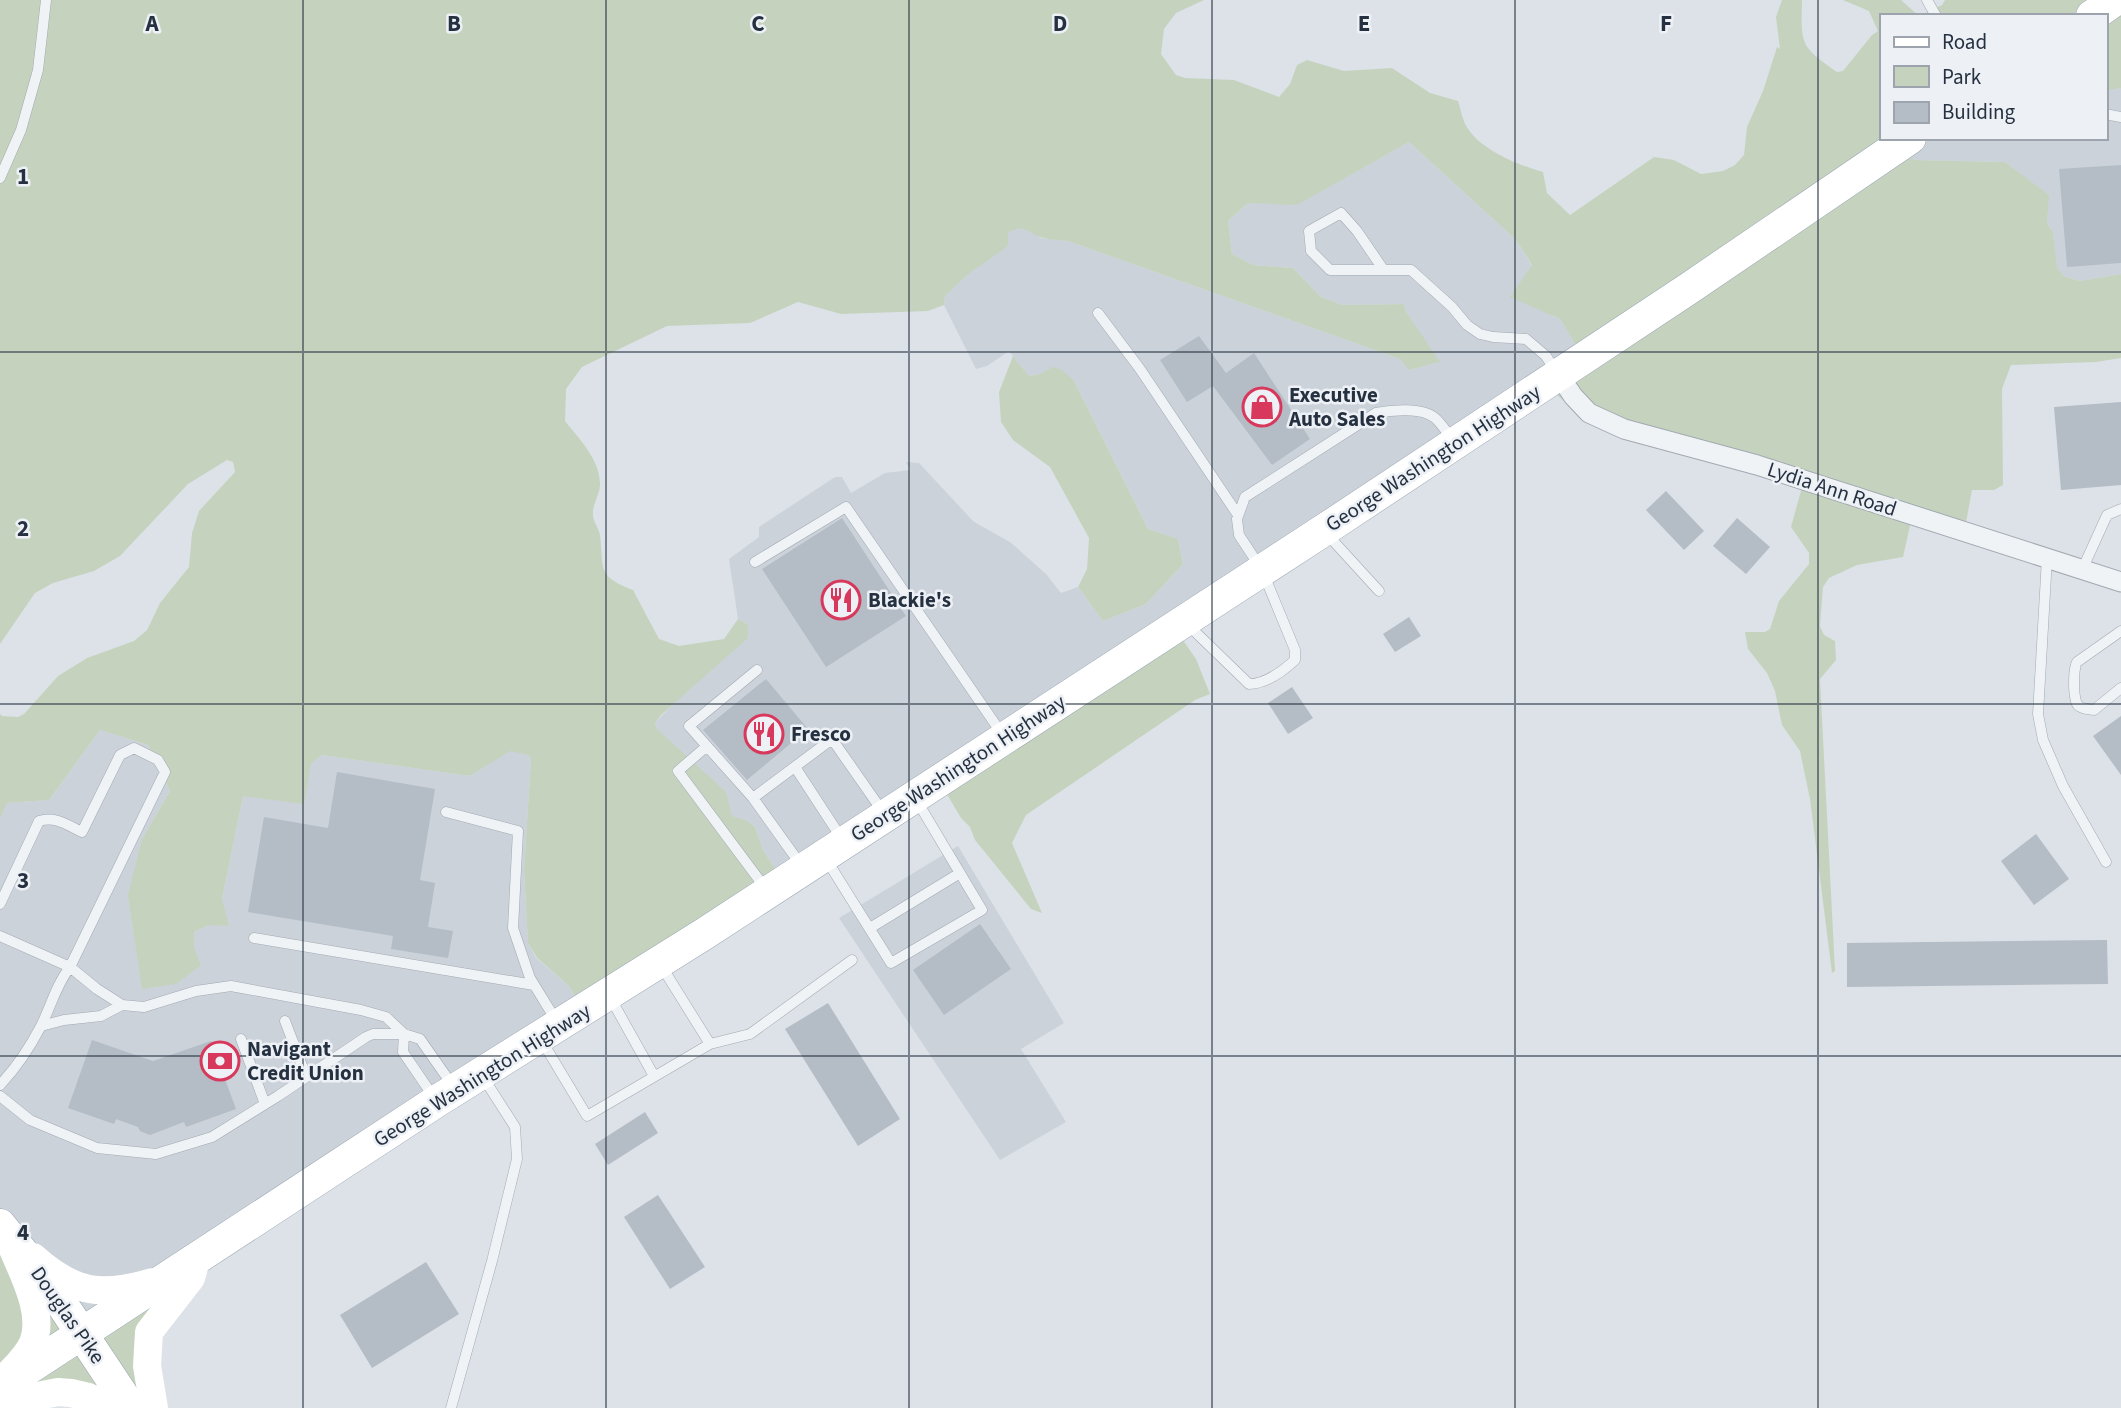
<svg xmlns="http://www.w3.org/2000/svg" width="2121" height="1408" font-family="'Source Sans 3',sans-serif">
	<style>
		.built { fill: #cbd2da }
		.green { fill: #c5d3be }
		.building { fill: #b4bcc5 }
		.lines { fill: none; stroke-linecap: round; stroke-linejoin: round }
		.service-casing { stroke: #a2a9b2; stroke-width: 11 }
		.minor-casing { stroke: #a2a9b2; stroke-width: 21 }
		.primary-casing { stroke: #9ca8b5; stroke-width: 33 }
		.service { stroke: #f0f3f6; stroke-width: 10 }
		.minor { stroke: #f0f3f6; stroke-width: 19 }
		.secondary { stroke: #fff; stroke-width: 28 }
		.primary { stroke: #fff; stroke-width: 32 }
		.grid { fill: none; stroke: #253140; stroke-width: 2; stroke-opacity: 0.55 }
		.labels { text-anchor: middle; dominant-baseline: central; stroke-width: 5; stroke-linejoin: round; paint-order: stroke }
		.poi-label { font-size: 21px; font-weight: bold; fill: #253140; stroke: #edf1f6; text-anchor: start }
		.street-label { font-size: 21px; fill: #253140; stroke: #edf1f6 }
		.grid-label { font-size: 23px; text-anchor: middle; font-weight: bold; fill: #253140; stroke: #edf1f6; stroke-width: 5; stroke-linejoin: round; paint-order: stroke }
	</style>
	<rect width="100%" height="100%" fill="#dde2e8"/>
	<path class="built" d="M2121 88V274L2080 281 2064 276 2056 268 2053 232 2047 224 2048 195 2005 162 1914 160 1907 155 1915 138H2105V91Z
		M1409 142 1515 239 1532 266 1552 316 1560 319 1584 359 784 883 763 850 755 827 748 821 732 817 657 729 655 723 748 624 738 619 729 559 759 537V527L835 477H842L851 493 885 473 910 470 906 462 919 463 974 522 1010 542 1046 574 1061 593 1078 587 1103 621 1146 604 1183 564 1178 539 1148 529 1074 381 1040 374 1029 376 1009 351 987 366 976 369 944 305 945 296 1008 233 1015 228H1027L1041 238 1068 241 1400 359 1410 370 1439 362 1405 310 1404 304 1343 305 1321 297 1293 268 1253 265 1232 254 1228 221 1248 203 1297 204Z
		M100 730 148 745 170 791 142 839 194 948V932L209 925 222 899 243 796 311 764 322 755 470 776 510 750 528 755 531 759 524 871 528 943 536 958 569 986 584 1013 87 1337 0 1221V818L6 803 49 800Z
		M958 846 1064 1023 1021 1049 1066 1122 1000 1160 839 918Z"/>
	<path class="green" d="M0 0H1204L1176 13 1164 29 1161 54 1176 75 1185 78 1234 80 1279 97 1290 84 1297 65 1307 60 1344 71 1392 68 1430 93 1458 101C1461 109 1462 120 1467 127 1479 149 1520 166 1543 172L1547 193 1570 215 1654 157 1674 160 1701 174 1723 171 1735 165 1744 155 1747 127 1763 91 1777 47 1780 49 1776 17 1782 0H1802C1801 45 1800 46 1837 72L1843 71 1872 35 1878 31 1869 11 1843 0H1901L1919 16 1942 5 1945 0H2121V88L2105 91V16H1881V138H1915L1907 155 1914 160 2005 162 2049 195 2047 224 2053 232 2057 268 2064 276 2080 281 2121 274V358L2096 362 2011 365 2002 389 2003 485 1994 490H1972L1965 528 1912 517 1903 557 1857 565 1829 578 1823 587 1820 626 1824 635 1835 641 1836 660 1820 679 1835 971 1832 973 1810 799 1800 751 1782 725 1775 691 1767 673 1748 649 1745 632H1765L1770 629 1779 601 1809 564V553L1791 527 1802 487 1588 420 1553 392 1584 359 1560 319 1510 297 1532 265 1515 239 1409 142 1297 205 1248 203 1228 221 1232 254 1253 265 1293 268 1321 297 1343 305 1404 304 1405 310 1440 362 1409 370 1400 359 1068 241C1060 240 1052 240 1044 238 1029 235 1024 222 1008 233V246L967 275 945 296 944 305 928 311 841 314 798 302 750 323 667 326 582 367 566 389 565 421C579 439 599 458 600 483 601 493 592 504 593 515 593 522 599 528 600 535 604 570 597 576 633 590L659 639 679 646 724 639 738 619 748 624V638L661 715 655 723 657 729 726 792 732 816 748 821 755 827 763 850 784 883 584 1013 569 986 537 958 528 943 524 870 531 759 528 755 510 751 470 776 322 755 311 764 304 804 243 796 222 899 229 926 209 925 194 932V948L201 965 176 984 142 989 128 895 142 839 170 791 148 745 100 730 49 800 7 803 0 818V714L2 716 18 717 24 714 58 676 87 658 134 641 147 630 160 603 189 567 192 533 199 511 235 472 233 462 227 460 188 484 120 556 94 571 53 583 35 593 0 644Z
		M1013 356 1029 376 1040 374 1053 367 1062 370 1074 381 1148 529 1178 539 1183 564 1146 604 1103 621 1078 587 1087 569 1089 538 1050 467 1013 440 1001 422 999 392Z
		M1178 633 1196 659 1210 694 1195 700 1026 815 1012 843 1042 913 1031 909 975 840 970 827 961 818 941 784Z
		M0 1221 87 1337 170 1283 148 1329 151 1397 0 1401Z"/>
	<path class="building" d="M2121 165V263L2067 267 2059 169Z
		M1199 336 1226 373 1254 353 1310 439 1272 465 1213 386 1187 402 1160 360Z
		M2121 402V485L2061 490 2054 407Z
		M1666 491 1704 531 1684 550 1646 510Z
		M842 518 906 616 826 667 762 569Z
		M1737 518 1770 547 1746 574 1713 546Z
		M1409 617 1421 636 1395 652 1383 634Z
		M766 679 808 729 747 780 703 730Z
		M1292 687 1313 718 1288 734 1268 703Z
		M2121 716V775L2093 736Z
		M337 772 435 789 420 880 435 883 428 927 453 931 448 958 391 949 393 936 248 912 264 817 328 828Z
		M2036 834 2069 879 2034 905 2001 861Z
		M980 924 1011 969 944 1015 913 970Z
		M2107 940 2108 984 1847 987V943Z
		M828 1003 900 1119 858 1146 785 1029Z
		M92 1040 153 1061 211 1041 236 1109 186 1127 184 1122 150 1135 140 1131 138 1127 116 1119 114 1124 68 1108Z
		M645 1112 658 1133 608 1165 595 1144Z
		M658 1195 705 1267 670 1289 624 1217Z
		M426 1262 459 1314 372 1368 340 1315Z"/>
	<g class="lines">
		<defs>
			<path id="service" d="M1927 0 1936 16
				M2105 114 2121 117
				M0 178 21 130 38 70 46 0
				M1383 269 1357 231 1341 213 1309 231 1311 251 1330 270H1411L1452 307 1467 325 1480 334 1493 337 1526 339 1546 356 1556 372
				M1098 313 1140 369 1238 515
				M1326 533 1379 591
				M2047 558 2038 714 2043 740 2063 786 2106 862
				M755 562 846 507 1002 734
				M2082 570 2107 515 2121 509
				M1187 624 1249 684C1265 684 1283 671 1295 660V650L1262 570 1239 535 1237 519 1245 497 1376 413C1391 410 1422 407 1435 418 1442 424 1447 433 1453 440
				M2121 631 2077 662C2073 670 2073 695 2077 704 2080 709 2088 709 2094 710L2121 688
				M757 670 689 726 753 798 832 739 883 812
				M707 746 678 771 766 889
				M795 767 842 839
				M753 798 801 865
				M446 812 518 831 513 928 530 978 557 1022
				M826 859 891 963 982 910 917 801
				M0 904 39 821C56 816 67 825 82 832L120 755 134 748 158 760 165 772 70 967C56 985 51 1006 41 1026 30 1047 16 1068 0 1085
				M870 928 960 873
				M0 936 70 967 97 989 122 1005 144 1007 196 991 231 986 361 1010 386 1017 404 1034
				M254 938 534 985
				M662 967 710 1044
				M610 997 654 1076
				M285 1021 306 1076
				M41 1026 64 1020 101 1016 122 1005
				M241 1039 265 1104
				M542 1041 587 1116 710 1044 750 1034 852 960
				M0 1096 30 1120 97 1148 156 1154 212 1137 278 1096 366 1037 373 1034H404
				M435 1099 403 1052 404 1034 420 1039 453 1086
				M451 1408 492 1261 517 1159 515 1127 483 1077"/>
			<path id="minor" d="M1559 375 1573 396 1589 413 1624 429 1757 465 2121 582"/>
			<path id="primary" d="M2092 16 2115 0
				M0 1225 52 1289 131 1408
				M0 1387 437 1101 704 934 1324 530 1688 289 1910 138"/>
		</defs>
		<use href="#service" class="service-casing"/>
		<use href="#minor" class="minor-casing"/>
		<use href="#primary" class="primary-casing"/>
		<use href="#service" class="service"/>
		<use href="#minor" class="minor"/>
		<path class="secondary" d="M33 1257C74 1294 102 1297 153 1282
			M5 1378C15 1367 27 1357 33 1343 45 1313 23 1274 12 1247
			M0 1396 27 1398 58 1392 71 1393 88 1397 115 1408
			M154 1408 147 1366 149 1332 191 1278 196 1260"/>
		<use href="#primary" class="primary"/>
	</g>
	<path class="grid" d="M303 0V1408M606 0V1408M909 0V1408M1212 0V1408M1515 0V1408M1818 0V1408M0 352H2121M0 704H2121M0 1056H2121"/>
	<defs>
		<symbol id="shop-ring" viewBox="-11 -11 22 22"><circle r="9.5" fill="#edf1f6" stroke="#d8385b" stroke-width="1.5"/><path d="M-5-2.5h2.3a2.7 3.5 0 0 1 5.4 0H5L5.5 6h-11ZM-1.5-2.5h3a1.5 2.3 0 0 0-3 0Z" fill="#d8385b"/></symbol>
		<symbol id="restaurant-ring" viewBox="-11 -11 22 22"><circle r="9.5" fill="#edf1f6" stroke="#d8385b" stroke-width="1.5"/><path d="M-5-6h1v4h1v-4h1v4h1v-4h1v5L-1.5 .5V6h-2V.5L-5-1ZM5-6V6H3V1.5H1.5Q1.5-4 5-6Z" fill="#d8385b"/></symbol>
		<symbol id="bank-ring" viewBox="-11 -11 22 22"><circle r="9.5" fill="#edf1f6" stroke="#d8385b" stroke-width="1.5"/><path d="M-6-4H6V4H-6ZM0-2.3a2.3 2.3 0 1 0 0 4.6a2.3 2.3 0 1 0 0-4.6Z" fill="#d8385b"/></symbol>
	</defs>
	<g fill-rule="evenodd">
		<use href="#shop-ring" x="1240" y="385" width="44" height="44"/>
		<use href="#restaurant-ring" x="819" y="578" width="44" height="44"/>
		<use href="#restaurant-ring" x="742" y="712" width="44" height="44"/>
		<use href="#bank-ring" x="198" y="1039" width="44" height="44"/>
	</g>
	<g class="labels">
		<g class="poi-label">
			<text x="1289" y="395">Executive<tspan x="1289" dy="24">Auto Sales</tspan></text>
			<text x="868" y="600">Blackie's</text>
			<text x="791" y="734">Fresco</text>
			<text x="247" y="1049">Navigant<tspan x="247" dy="24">Credit Union</tspan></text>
		</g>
		<g class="street-label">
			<text transform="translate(1433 458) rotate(-33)">George Washington Highway</text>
			<text transform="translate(1832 489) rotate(18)">Lydia Ann Road</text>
			<text transform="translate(958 768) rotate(-33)">George Washington Highway</text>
			<text transform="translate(482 1075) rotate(-32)">George Washington Highway</text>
			<text transform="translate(68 1315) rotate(55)">Douglas Pike</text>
		</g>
	</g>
	<g class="grid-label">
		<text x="152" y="31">A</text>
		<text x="454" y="31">B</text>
		<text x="758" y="31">C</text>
		<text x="1060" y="31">D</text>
		<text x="1364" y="31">E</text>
		<text x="1666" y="31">F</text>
		<text x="23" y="184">1</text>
		<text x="23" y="536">2</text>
		<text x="23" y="888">3</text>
		<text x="23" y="1240">4</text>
	</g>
	<rect x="1880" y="14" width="228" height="126" fill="#edf1f6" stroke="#9da4ad" stroke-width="2"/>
	<rect x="1894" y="37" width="35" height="10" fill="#ffffff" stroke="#9da4ad" stroke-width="2"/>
	<text x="1942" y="49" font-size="21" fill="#253140">Road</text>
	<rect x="1894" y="66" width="35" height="21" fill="#c5d3be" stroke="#9da4ad" stroke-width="2"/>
	<text x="1942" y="84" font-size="21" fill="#253140">Park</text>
	<rect x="1894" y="102" width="35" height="21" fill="#b4bcc5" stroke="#9da4ad" stroke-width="2"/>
	<text x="1942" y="119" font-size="21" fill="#253140">Building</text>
</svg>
